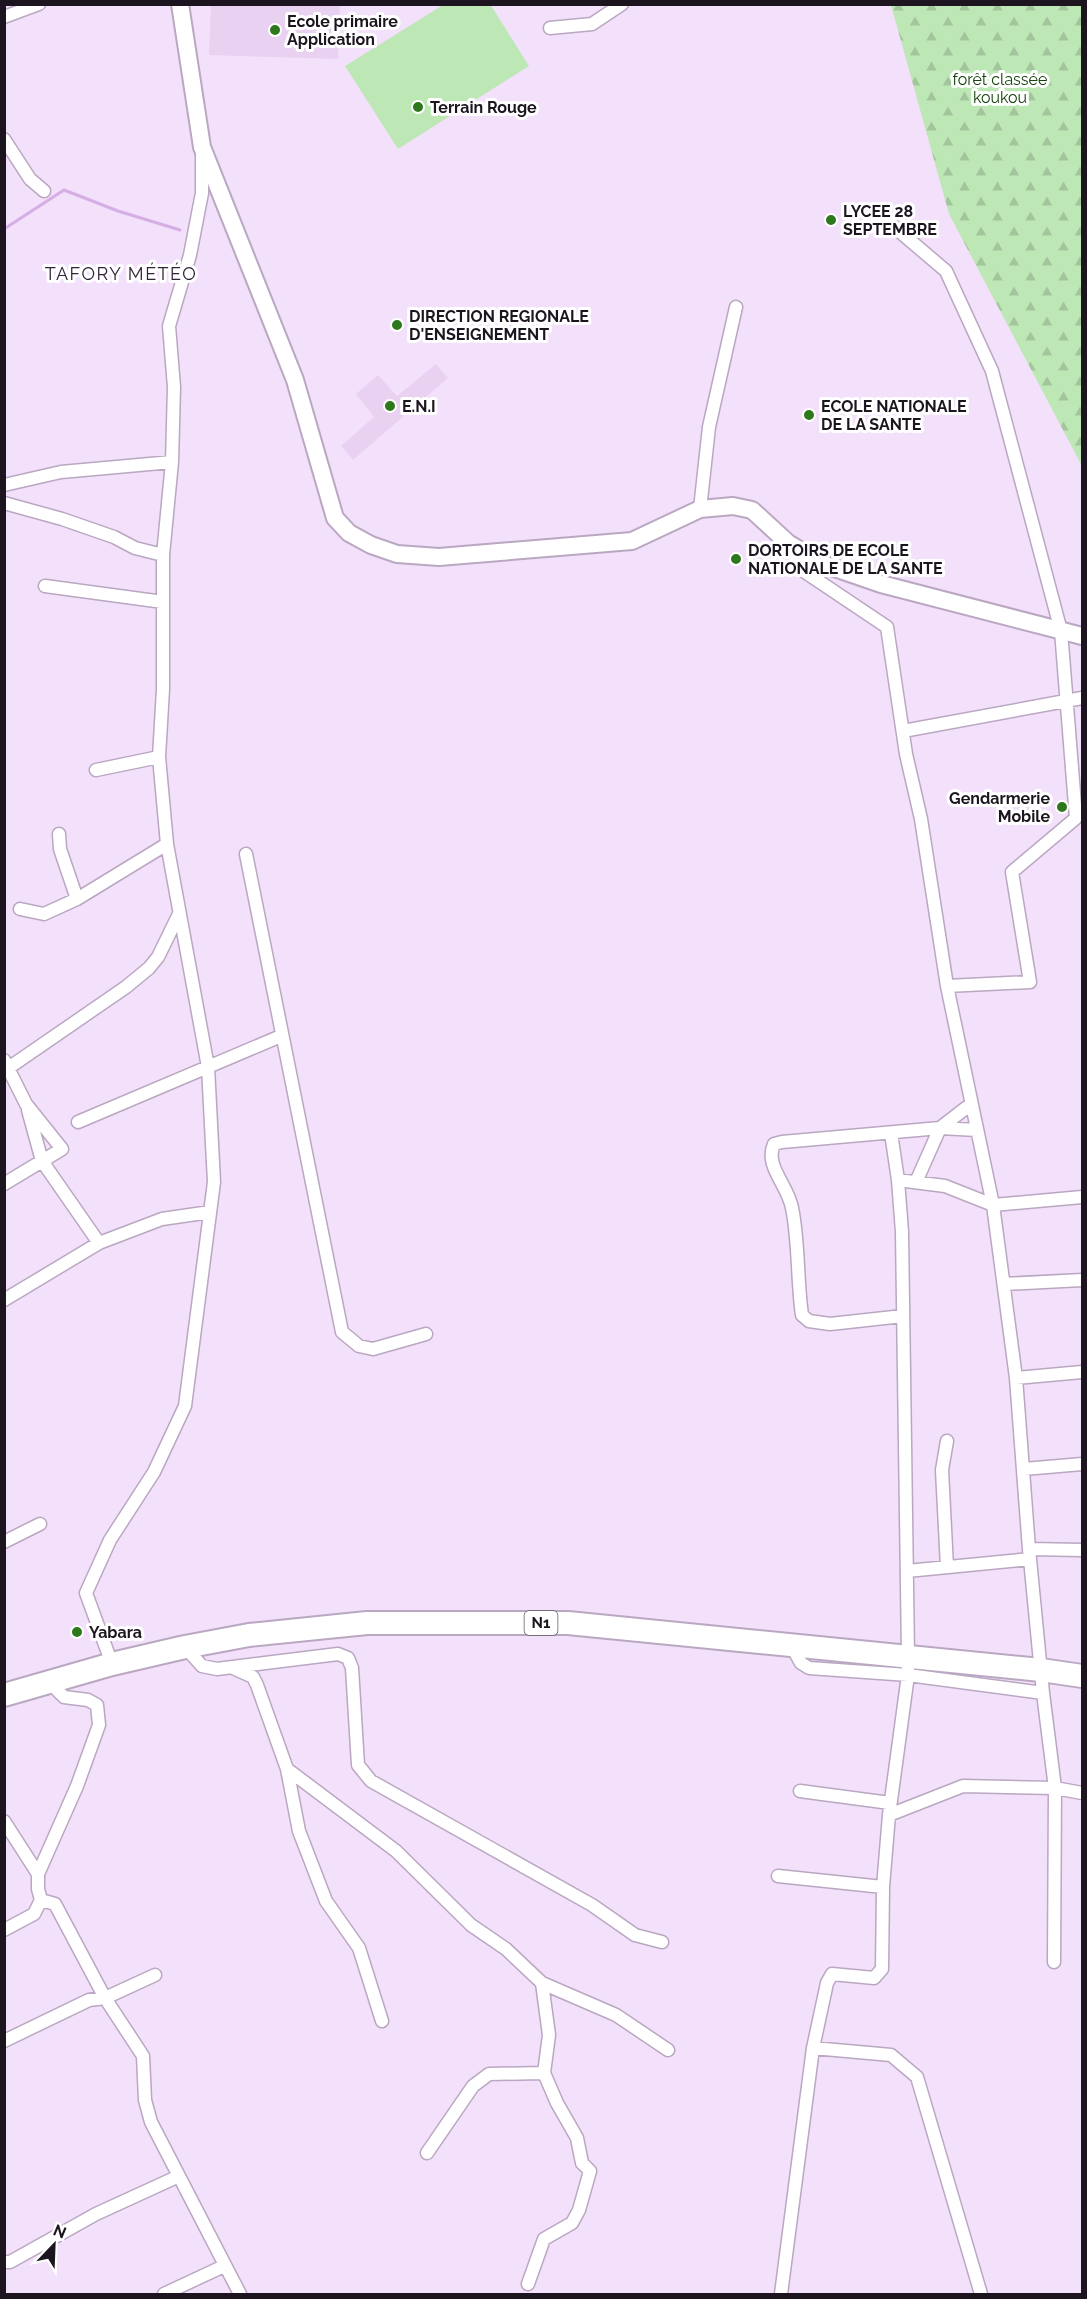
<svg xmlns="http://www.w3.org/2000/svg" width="1087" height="2299" font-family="Raleway,sans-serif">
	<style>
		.built { fill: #e9d1f2 }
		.forest { fill: url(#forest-firs) }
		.pitch { fill: #bee7b6 }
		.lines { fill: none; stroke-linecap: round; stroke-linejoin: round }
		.stream { stroke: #d6aee6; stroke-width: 3 }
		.street-casing { stroke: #baa7c1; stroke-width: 15 }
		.secondary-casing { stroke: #baa7c1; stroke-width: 20 }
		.highway-casing { stroke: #baa7c1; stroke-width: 26 }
		.street { stroke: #fff; stroke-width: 12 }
		.secondary { stroke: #fff; stroke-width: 16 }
		.highway { stroke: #fff; stroke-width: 22 }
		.poi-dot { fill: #2d771d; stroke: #fff; stroke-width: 2 }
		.labels { text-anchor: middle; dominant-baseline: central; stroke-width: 6; stroke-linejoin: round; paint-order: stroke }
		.shield { fill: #fff; stroke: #605b62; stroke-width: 1.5 }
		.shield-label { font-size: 15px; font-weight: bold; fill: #1c151f }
		.poi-label { font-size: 16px; font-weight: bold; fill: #1c151f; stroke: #fff; text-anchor: start }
		.park-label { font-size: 16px; fill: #17430d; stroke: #fff }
		.neighbourhood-label { font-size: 18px; letter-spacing: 1.5px; fill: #322338; stroke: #fff }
	</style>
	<defs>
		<pattern id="forest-firs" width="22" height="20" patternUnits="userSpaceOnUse" patternTransform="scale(1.5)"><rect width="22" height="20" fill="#bee7b6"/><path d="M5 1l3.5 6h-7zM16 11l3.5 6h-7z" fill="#a3c59c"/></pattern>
	</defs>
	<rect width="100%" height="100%" fill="#f3e0fb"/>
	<path class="built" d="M211 5H340L338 59 209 55Z
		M436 364 448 378 353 460 341 446 374 417 356 394 378 375 397 396Z"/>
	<path class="forest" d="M891 5H1082V466L949 214Z"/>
	<path class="pitch" d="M490 4 529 66 398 149 345 66 443 5Z"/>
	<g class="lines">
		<path class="stream" d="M4 229 64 190 118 211 180 230"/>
		<defs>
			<path id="street" d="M4 17 39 4
				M550 28 592 24 622 4
				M4 139 30 179 44 191
				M879 214 946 271 992 371 1061 631 1076 818 1012 872 1030 982 947 986
				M4 485 61 472 172 462
				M4 503 62 519 114 537 135 548 163 555
				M700 509 709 427 736 307
				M789 546 805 572 887 627 906 754 921 819 947 986 993 1205 1016 1378 1029 1549 1043 1693 1055 1788 1054 1962
				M45 586 163 602
				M903 731 1082 698
				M96 770 159 757
				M59 834 60 849 77 899
				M246 854 342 1332 359 1346 373 1349 426 1334
				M20 909 44 914 77 899 167 844
				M4 1060 26 1104 62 1149 4 1184
				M4 1071 126 987 149 968 158 957 179 914
				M28 1110 42 1161 99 1243
				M78 1122 281 1036
				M898 1180 945 1186 993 1205 1082 1197
				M916 1182 940 1128 977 1130
				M1004 1284 1082 1280
				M4 1300 99 1243 162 1219 210 1212
				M903 1316 830 1324 809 1321 802 1315C797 1281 799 1241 792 1208 788 1185 764 1166 774 1144L782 1142 940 1128 971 1104
				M1016 1378 1082 1372
				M947 1441 942 1470 947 1567
				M1024 1469 1082 1464
				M4 1542 40 1524
				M1029 1549 1082 1550
				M907 1571 1030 1559
				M791 1645 801 1663 809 1668 908 1675 1043 1693
				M185 1647 202 1666 217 1669 338 1654 348 1658 352 1668 358 1765 371 1781 592 1905 635 1935 662 1942
				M112 1664 86 1593 110 1540 154 1472 185 1406 214 1182 208 1067 167 844 159 757 163 689V555L172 462 174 387 169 326 190 255 202 193V154
				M233 1668 253 1677 257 1685 287 1769 299 1831 326 1901 359 1948 382 2021
				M49 1682 64 1697 88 1700 97 1705 99 1725 77 1786 38 1874V1889L41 1900 55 1904 105 1998 143 2056 145 2100 151 2122 240 2294
				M287 1769 396 1851 471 1925 506 1949 542 1983 616 2015 668 2050
				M800 1791 890 1803
				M889 1815 963 1786 1055 1788 1082 1793
				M4 1821 38 1874
				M778 1876 883 1887
				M4 1930 34 1914 41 1900
				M4 2041 89 2000 105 1998 155 1975
				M813 2048 891 2055 917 2077 981 2294
				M427 2153 473 2086 489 2074 544 2073
				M4 2262H10L96 2214 179 2176
				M528 2284 544 2239 572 2223 579 2210 590 2171 582 2163 577 2138 557 2103 544 2073 549 2035 542 1983
				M164 2294 224 2266
				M781 2294 813 2048 827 1983 832 1974 874 1978 882 1969 883 1887 889 1815 908 1675V1656L902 1232 898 1180 891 1133"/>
			<path id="secondary" d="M180 4 202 147 295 380 335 518 349 533 371 545 397 554 439 557 632 541 700 509 733 506 752 510 788 543 823 564 881 584 1082 636"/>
			<path id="highway" d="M4 1695 112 1664 185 1647 249 1635 367 1623H568L1041 1670 1082 1676"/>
		</defs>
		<use href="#street" class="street-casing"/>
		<use href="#secondary" class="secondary-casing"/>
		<use href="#highway" class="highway-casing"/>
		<use href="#street" class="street"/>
		<use href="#secondary" class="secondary"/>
		<use href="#highway" class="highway"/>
	</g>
	<g class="poi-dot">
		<circle cx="275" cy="30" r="6"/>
		<circle cx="418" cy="107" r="6"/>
		<circle cx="831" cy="220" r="6"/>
		<circle cx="397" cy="325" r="6"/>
		<circle cx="390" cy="406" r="6"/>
		<circle cx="809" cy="415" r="6"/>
		<circle cx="736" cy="559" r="6"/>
		<circle cx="1062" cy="807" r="6"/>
		<circle cx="77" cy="1632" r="6"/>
	</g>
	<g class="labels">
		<rect class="shield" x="524.5" y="1611" width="33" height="24" rx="4.5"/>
		<g class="shield-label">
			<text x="541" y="1623">N1</text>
		</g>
		<g class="poi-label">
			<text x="287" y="21">Ecole primaire<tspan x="287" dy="18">Application</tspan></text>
			<text x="430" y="107">Terrain Rouge</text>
			<text x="843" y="211">LYCEE 28<tspan x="843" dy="18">SEPTEMBRE</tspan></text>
			<text x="409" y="316">DIRECTION REGIONALE<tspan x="409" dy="18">D'ENSEIGNEMENT</tspan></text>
			<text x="402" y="406">E.N.I</text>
			<text x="821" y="406">ECOLE NATIONALE<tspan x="821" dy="18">DE LA SANTE</tspan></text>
			<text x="748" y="550">DORTOIRS DE ECOLE<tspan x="748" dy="18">NATIONALE DE LA SANTE</tspan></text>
			<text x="1050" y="798" text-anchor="end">Gendarmerie<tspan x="1050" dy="18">Mobile</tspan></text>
			<text x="89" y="1632">Yabara</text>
		</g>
		<g class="park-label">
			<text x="1000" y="79">forêt classée<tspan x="1000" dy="18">koukou</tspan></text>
		</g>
		<g class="neighbourhood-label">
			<text x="121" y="273">TAFORY MÉTÉO</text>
		</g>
	</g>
	<rect width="1087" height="2299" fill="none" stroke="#1c151f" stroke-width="12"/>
	<g transform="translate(54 2245) rotate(23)" stroke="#ffffff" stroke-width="4.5" paint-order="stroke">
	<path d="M0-4.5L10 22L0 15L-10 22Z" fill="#1c151f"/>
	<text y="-9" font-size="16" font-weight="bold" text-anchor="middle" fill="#1c151f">N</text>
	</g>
</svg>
